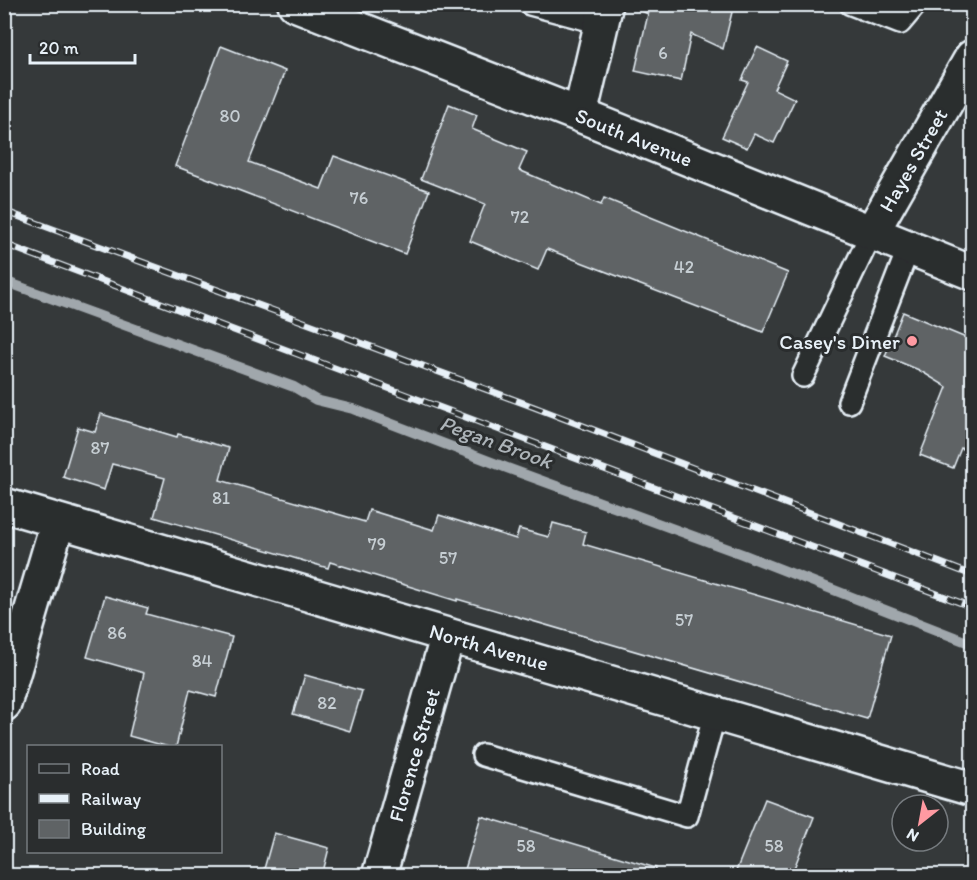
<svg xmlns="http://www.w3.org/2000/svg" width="977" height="880" font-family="Itim,sans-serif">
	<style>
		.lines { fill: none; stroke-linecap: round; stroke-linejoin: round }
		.stream { stroke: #a0a7ac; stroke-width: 10 }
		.building { fill: #5f6365; stroke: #e8f1f8; stroke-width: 1.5 }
		.service-casing { stroke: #e8f1f8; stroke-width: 26 }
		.minor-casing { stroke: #e8f1f8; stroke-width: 38 }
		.service { stroke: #2a2d2e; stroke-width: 21 }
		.minor { stroke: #2a2d2e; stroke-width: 33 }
		.rail-casing { stroke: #e8f1f8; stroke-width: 7 }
		.rail { stroke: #2a2d2e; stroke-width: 4.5; stroke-dasharray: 14; stroke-linecap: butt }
		.poi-dot { fill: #ff9aa2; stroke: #2a2d2e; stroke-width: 2 }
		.labels { text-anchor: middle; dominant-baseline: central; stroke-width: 6; stroke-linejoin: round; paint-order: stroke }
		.number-label { font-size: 18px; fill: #c6ced3 }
		.street-label { font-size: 21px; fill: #e8f1f8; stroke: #2a2d2e }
		.poi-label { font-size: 21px; fill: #e8f1f8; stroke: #2a2d2e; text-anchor: end }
		.water-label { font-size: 22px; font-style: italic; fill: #acb3b8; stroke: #2a2d2e }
	</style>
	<rect width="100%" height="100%" fill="#35393a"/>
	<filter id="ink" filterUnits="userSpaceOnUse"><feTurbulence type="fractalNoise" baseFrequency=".0167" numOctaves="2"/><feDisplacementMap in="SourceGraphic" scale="12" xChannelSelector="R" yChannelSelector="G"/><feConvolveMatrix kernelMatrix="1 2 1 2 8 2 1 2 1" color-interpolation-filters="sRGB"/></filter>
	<g filter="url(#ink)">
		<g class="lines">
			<path class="stream" d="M4 281 294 387 316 400 353 409 507 468 742 554 972 644"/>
		</g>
		<path class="building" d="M627 4H734L723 49 691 34 681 81 635 71 648 14Z
			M221 46 285 71 249 162 321 189 334 156 429 191 405 254 175 166Z
			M757 47 787 61 774 89 795 99 774 143 754 134 747 148 722 137 748 82 742 80Z
			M449 104 477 115 472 129 527 152 519 170 601 205 604 198 788 273 763 332 547 249 538 270 470 241 485 204 421 179Z
			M903 312 966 338 971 326 972 327V453L961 448 953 468 920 455 947 387 919 370 885 356Z
			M101 414 177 437 178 434 229 448 220 480 365 522 369 510 434 530 439 515 516 539 519 529 549 537 553 523 586 532 583 544 891 635 867 719 457 599V601L330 562 328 568 154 517 165 478 112 464 104 490 63 477 78 427 95 432Z
			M105 596 148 608 146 614 232 637 216 697 190 690 176 747H169L129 736 144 673 87 657Z
			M305 675 362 691 350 731 293 714Z
			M765 799 814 817 791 876H734Z
			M481 816 656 868 655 876H463Z
			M274 833 329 848 322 876H287L264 869Z"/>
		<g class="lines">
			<defs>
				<path id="service" d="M530 4 601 23
					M851 4 900 23 916 4
					M803 376 872 232
					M849 402 909 247
					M483 755 687 816 715 713"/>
				<path id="minor" d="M295 4 580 115 972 273
					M580 115 606 4
					M872 232 972 57
					M4 505 972 789
					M4 704 58 521
					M379 876 448 635"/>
			</defs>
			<use href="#service" class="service-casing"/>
			<use href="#minor" class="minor-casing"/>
			<use href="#service" class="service"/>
			<use href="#minor" class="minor"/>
			<defs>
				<path id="rail" d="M4 211 534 407 972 575
					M4 244 972 607"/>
			</defs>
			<use href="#rail" class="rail-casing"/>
			<use href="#rail" class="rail"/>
		</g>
	</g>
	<circle class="poi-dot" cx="912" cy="341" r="6"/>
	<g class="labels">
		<g class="number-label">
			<text x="663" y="53">6</text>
			<text x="230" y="116">80</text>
			<text x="359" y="198">76</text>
			<text x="520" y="217">72</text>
			<text x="684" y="267">42</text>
			<text x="100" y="448">87</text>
			<text x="221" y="498">81</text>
			<text x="377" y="544">79</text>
			<text x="448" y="558">57</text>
			<text x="684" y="620">57</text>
			<text x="117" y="633">86</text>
			<text x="202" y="661">84</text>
			<text x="327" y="703">82</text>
			<text x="526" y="846">58</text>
			<text x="774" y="846">58</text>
		</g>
		<g class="street-label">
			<text transform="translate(634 137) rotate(22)">South Avenue</text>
			<text transform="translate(913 160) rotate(-60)">Hayes Street</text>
			<text transform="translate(489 647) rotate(16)">North Avenue</text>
			<text transform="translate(414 755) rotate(-74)">Florence Street</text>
		</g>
		<g class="poi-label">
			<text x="900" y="341">Casey's Diner</text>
		</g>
		<g class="water-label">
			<text transform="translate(496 442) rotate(20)">Pegan Brook</text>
		</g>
	</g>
	<rect width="977" height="880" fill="none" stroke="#2a2d2e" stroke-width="24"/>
	<rect x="12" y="12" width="953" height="856" fill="none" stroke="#e8f1f8" stroke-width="2" filter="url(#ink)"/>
	<rect x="27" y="745" width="195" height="108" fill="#2a2d2e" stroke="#767b7f" stroke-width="1.5"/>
	<rect x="39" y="764" width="30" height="9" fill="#2a2d2e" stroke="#767b7f" stroke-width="1.5"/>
	<text x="81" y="775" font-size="18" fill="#e8f1f8">Road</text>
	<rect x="39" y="794" width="30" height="9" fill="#e8f1f8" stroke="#767b7f" stroke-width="1.5"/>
	<text x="81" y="805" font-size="18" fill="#e8f1f8">Railway</text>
	<rect x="39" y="820" width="30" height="18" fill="#5f6365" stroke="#767b7f" stroke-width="1.5"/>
	<text x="81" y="835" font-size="18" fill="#e8f1f8">Building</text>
	<g transform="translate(920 823) rotate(211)"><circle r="28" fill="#2a2d2e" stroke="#767b7f" stroke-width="1.5"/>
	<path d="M0-4.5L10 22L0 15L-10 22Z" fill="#ff9aa2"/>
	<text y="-9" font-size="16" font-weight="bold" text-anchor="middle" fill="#e8f1f8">N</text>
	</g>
	<path d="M30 54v9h105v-9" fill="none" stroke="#e8f1f8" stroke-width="3"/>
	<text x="39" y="54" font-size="18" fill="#e8f1f8" stroke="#2a2d2e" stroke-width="4.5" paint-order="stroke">20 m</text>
</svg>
